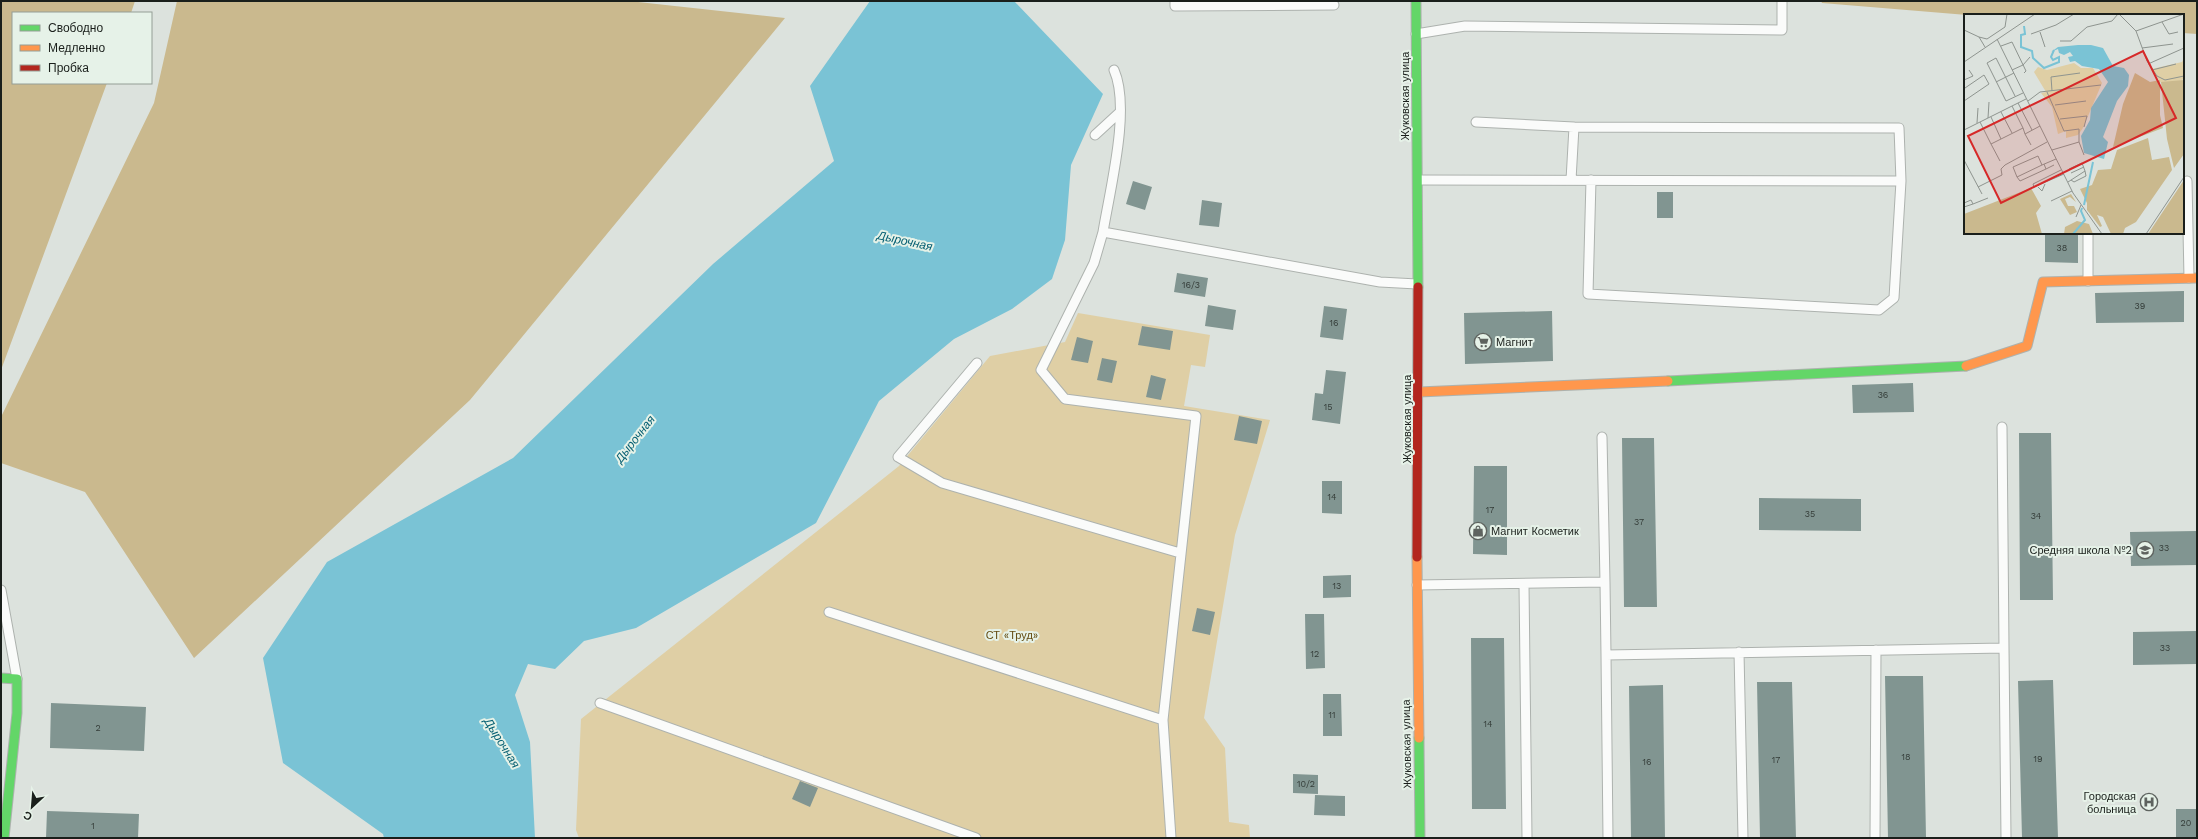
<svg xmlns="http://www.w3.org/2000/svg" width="2198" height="839" font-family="'Work Sans',sans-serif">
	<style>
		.green { fill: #dfcfa5 }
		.forest { fill: #cab98e }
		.water { fill: #7ac3d5 }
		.building { fill: #819591 }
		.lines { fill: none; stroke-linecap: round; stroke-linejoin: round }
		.lane-casing { stroke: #adb2ae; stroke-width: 11 }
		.fast-casing { stroke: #adb2ae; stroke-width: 11 }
		.slow-casing { stroke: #adb2ae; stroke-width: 11 }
		.jam-casing { stroke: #adb2ae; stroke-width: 11 }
		.lane { stroke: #fafbfa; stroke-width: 9 }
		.fast { stroke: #63d668; stroke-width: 9 }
		.slow { stroke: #ff974d; stroke-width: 9 }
		.jam { stroke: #b3261e; stroke-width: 9 }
		.labels { text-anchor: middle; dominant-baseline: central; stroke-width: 4; stroke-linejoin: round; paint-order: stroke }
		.number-label { font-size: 9px; fill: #343c38 }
		.street-label { font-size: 11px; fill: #1a1f1b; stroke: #e6f2e8 }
		.poi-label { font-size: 11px; fill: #1a1f1b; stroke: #e6f2e8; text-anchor: start }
		.park-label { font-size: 11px; fill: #644c12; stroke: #e6f2e8 }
		.water-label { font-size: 12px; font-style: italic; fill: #055f72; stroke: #e6f2e8 }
		.inset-river { fill: none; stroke: #7ac3d5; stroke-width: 2 }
		.inset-road { fill: none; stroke: #8e948f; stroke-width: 1 }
		.view { fill: #d62828; fill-opacity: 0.15; stroke: #d62828; stroke-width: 2 }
		.inset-edge { fill: none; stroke: #1a1f1b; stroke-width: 2 }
	</style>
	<rect width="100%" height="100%" fill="#dce2dd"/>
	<path class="green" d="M1078 313 1210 335 1205 367 1191 365 1184 406 1270 420 1235 535 1204 718 1225 748 1229 822 1249 825 1250 838H579L576 830 581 719 899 466 990 356 1065 342Z"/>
	<path class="forest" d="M1 1H135L131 13H13V83H107L1 370Z
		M177 1H629L785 18 470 400 194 658 85 492 1 463V417L154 103Z
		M1821 1H2197V34L2183 33V15H1967L1822 3Z"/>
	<path class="water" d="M870 1H1014L1103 94 1071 165 1065 240 1052 279 1012 309 954 339 879 401 816 523 636 628 584 641 555 669 528 664 515 695 530 742 535 838H384L383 834 283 763 263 658 327 562 513 458 713 264 834 161 810 86Z"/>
	<path class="building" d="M1133 181 1152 187 1145 210 1126 204Z
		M1657 192H1673V218H1657Z
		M1202 200 1222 203 1219 227 1199 225Z
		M2045 233H2078V263L2045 262Z
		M1177 273 1208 278 1205 297 1174 292Z
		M2184 291V322L2096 323 2095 293Z
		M1208 305 1236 310 1233 330 1205 326Z
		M1324 306 1347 309 1343 340 1320 337Z
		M1552 311 1553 361 1465 364 1464 313Z
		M1142 326 1173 331 1170 350 1138 345Z
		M1077 337 1093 341 1088 363 1071 360Z
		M1102 358 1117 361 1112 383 1097 380Z
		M1326 370 1346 372 1340 424 1312 420 1315 393 1323 394Z
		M1151 375 1166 379 1161 400 1146 397Z
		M1913 383 1914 412 1853 413 1852 385Z
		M1239 416 1262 421 1257 444 1234 440Z
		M2019 433H2051L2053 600H2020Z
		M1622 438H1654L1657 607H1624Z
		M1474 466H1507V555L1473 554Z
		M1322 481H1342V514L1322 513Z
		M1759 498 1861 499V531L1759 530Z
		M2197 531V565L2131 566 2130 532Z
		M1351 575V597L1323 598V576Z
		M1197 608 1215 612 1210 635 1192 631Z
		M1305 614H1324L1325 668 1306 669Z
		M2197 631V664L2133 665V632Z
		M1471 638H1504L1506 809H1472Z
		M1885 676H1923L1926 838H1888Z
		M2053 680 2058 838H2022L2018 681Z
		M1757 682H1792L1796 838H1760Z
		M1663 685 1665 838H1631L1629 686Z
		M1323 694H1341L1342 736H1323Z
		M51 703 146 707 144 751 50 748Z
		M1293 774 1318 775V794L1293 793Z
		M800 781 818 788 810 807 792 799Z
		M1315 795 1345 796V816L1314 815Z
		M2176 809H2197V838H2176Z
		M47 811 139 814 138 838H46Z"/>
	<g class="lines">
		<defs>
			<path id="lane" d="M1175 1V6L1334 5
				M1416 34 1465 26 1782 30V1
				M1476 122 1574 127 1571 180
				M1574 127 1899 128 1901 181
				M1095 135 1120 112
				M1418 180 1901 181 1894 298 1879 310 1588 294 1591 180
				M2187 181 2189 278
				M1103 232C1110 189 1131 108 1114 70
				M2088 233V281
				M977 363 898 457 942 483 1180 553
				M2002 427 2004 648
				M1602 437 1605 582
				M1524 584 1527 838
				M1417 585 1605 582 1606 655 2004 648 2006 838
				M1 590 17 679
				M829 612 1163 720
				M1739 652 1743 838
				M1606 655 1608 838
				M600 703 976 838
				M1171 838 1163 720 1196 416 1065 399 1041 370 1094 263 1103 232 1380 282 1417 284
				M1875 838 1876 650"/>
			<path id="fast" d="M1416 1 1418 287
				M1668 381 1966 366
				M1 678 17 679V713L4 838
				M1419 738 1420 838"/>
			<path id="slow" d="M1966 366 2027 346 2043 282 2197 278
				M1419 392 1668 381
				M1417 557 1419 738"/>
			<path id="jam" d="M1417 557 1418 287"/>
		</defs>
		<use href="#lane" class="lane-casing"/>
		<use href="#fast" class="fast-casing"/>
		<use href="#slow" class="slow-casing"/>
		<use href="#jam" class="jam-casing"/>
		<use href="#lane" class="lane"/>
		<use href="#fast" class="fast"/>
		<use href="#slow" class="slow"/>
		<use href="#jam" class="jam"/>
	</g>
	<defs>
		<symbol id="supermarket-ring" viewBox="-11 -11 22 22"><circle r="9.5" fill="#e6f2e8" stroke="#5e635f" stroke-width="1.5"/><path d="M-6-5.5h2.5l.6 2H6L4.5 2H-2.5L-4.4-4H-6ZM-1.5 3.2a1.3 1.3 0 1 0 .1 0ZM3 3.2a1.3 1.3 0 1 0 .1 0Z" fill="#5e635f"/></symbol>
		<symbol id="shop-ring" viewBox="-11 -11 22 22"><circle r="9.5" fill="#e6f2e8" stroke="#5e635f" stroke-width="1.5"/><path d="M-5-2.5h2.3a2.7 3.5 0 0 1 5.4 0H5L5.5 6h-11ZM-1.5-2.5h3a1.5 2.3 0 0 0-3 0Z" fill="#5e635f"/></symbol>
		<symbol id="school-ring" viewBox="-11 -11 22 22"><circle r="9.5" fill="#e6f2e8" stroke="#5e635f" stroke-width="1.5"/><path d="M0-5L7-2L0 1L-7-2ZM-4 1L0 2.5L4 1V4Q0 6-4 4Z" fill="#5e635f"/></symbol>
		<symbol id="hospital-ring" viewBox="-11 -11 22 22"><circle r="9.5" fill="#e6f2e8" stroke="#5e635f" stroke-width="1.5"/><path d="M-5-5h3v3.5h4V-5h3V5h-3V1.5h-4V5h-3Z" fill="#5e635f"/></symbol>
	</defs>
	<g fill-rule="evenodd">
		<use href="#supermarket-ring" x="1473" y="332" width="20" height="20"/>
		<use href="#shop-ring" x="1468" y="521" width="20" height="20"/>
		<use href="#school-ring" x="2135" y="540" width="20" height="20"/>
		<use href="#hospital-ring" x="2139" y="792" width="20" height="20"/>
	</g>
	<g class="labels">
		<g class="number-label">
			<text x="2062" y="248">38</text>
			<text x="1191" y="285">16/3</text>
			<text x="2140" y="306">39</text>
			<text x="1334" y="323">16</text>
			<text x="1883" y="395">36</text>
			<text x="1328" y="407">15</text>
			<text x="1332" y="497">14</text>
			<text x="1490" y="510">17</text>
			<text x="1810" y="514">35</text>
			<text x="2036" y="516">34</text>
			<text x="1639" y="522">37</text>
			<text x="2164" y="548">33</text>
			<text x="1337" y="586">13</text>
			<text x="2165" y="648">33</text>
			<text x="1315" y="654">12</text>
			<text x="1332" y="715">11</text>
			<text x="1488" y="724">14</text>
			<text x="98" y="728">2</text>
			<text x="1906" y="757">18</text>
			<text x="2038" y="759">19</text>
			<text x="1776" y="760">17</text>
			<text x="1647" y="762">16</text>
			<text x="1306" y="784">10/2</text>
			<text x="2186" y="823">20</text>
			<text x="93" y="826">1</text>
		</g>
		<g class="street-label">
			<text transform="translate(1405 96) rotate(-90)">Жуковская улица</text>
			<text transform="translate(1407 419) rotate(-90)">Жуковская улица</text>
			<text transform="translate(1407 744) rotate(-91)">Жуковская улица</text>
		</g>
		<g class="poi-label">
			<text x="1496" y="342">Магнит</text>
			<text x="1491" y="531">Магнит Косметик</text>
			<text x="2132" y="550" text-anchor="end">Средняя школа №2</text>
			<text x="2136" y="796" text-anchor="end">Городская<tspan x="2136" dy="13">больница</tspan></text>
		</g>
		<g class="park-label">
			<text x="1012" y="635">СТ «Труд»</text>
		</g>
		<g class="water-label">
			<text transform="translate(905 241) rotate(12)">Дырочная</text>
			<text transform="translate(635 439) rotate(-52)">Дырочная</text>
			<text transform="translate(502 743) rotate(58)">Дырочная</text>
		</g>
	</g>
	<g transform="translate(1964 14)">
		<rect width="220" height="220" fill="#dce2dd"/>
		<path d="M220 44V63L217 68 197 69 188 55 218 48ZM110 49 117 54H129L138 69 119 114 114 121 102 124V117L94 120 88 93 77 79 82 78 70 58 74 53 83 56Z" fill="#dfcfa5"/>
		<path d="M171 59 186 68 196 66V101L199 114 149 133 159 90ZM220 66V140L210 154 203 125 197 68ZM184 124 188 146 205 143 208 156 172 208 161 214 159 220H147L139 203 133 201 138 212 136 213 123 196V189L116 175 128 171 134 156 147 155 153 136ZM220 166V220H184ZM67 174 77 192 72 199 78 220H0V200ZM107 180 112 188 106 183 101 185 104 192H110L113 198 106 201 96 185ZM113 207 125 210 129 220H100L101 213Z" fill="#cab98e"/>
		<path d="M114 31H127L139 34 149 52 160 54 165 61 164 72 153 87 139 123 144 128 140 145 120 139 117 122 126 106 127 94 144 68 135 55 118 52 111 47 106 48 104 43 109 42 106 38 100 41 95 39 94 35 87 38 94 33Z" fill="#7ac3d5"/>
		<path class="inset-river" d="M60 12 61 20 57 21V33L68 37 69 44 80 54 95 48V43L89 46 87 43 90 36M120 191 129 148M109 220 121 206 117 197 118 194"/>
		<path class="inset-road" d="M155 0 172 17 183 47 193 62 201 66 220 62M198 8 205 20 214 18M0 16 15 23 21 33M172 17 220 0M76 18 81 33M67 20 92 11 110 0M15 23 23 25 41 13 43 0M33 25 109 179 138 220M96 27H107L123 13 148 7 154 0M37 32 48 28 62 57 60 59M178 34 209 30M0 48 71 0M184 50 220 34M48 56 59 51 66 43M188 56 212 50M0 66 9 62 5 56M32 68 50 59M88 77 87 63 116 59M83 78 100 117 115 115V128L88 136M51 82 32 44 23 49 42 87 59 79M0 87 25 70 20 61 1 74M64 87 76 78 137 71M54 89 68 116M91 91 122 87M48 92 59 114M37 98 48 119M27 103 37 125M24 104 25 88M96 105 123 102 120 113M16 108 27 130 59 114 61 120 76 112M13 109 14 94M0 116 62 85M61 120 67 131M115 128 120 141M27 130 36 147M0 146 18 180M80 150 82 155 90 151M78 151 74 142 49 153 53 163 78 151 92 145M105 155 118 149 121 157M97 156 69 170 70 173 100 160M107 159 120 153M53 163 56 167 82 155M104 168 121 157 122 162 110 168 107 166M14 173 38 161 37 155 41 151 83 128M74 173 78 177 81 170M87 187 108 177M0 189 7 186 9 190 0 193M9 190 24 184M112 203 117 191M182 220 220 163"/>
		<path class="view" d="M179 37 212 104 37 189 4 122Z"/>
		<rect width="220" height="220" class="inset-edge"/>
	</g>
	<rect width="2198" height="839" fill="none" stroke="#1a1f1b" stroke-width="4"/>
	<rect x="12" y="12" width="140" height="72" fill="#e6f2e8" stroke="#949e96"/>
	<rect x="20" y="25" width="20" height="6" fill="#63d668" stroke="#949e96"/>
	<text x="48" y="32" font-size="12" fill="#1a1f1b">Свободно</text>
	<rect x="20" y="45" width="20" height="6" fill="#ff974d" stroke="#949e96"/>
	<text x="48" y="52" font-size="12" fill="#1a1f1b">Медленно</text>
	<rect x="20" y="65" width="20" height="6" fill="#b3261e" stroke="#949e96"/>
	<text x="48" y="72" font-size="12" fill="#1a1f1b">Пробка</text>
	<g transform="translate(32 807) rotate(206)" stroke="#e6f2e8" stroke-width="3" paint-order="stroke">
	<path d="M0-3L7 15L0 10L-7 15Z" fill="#1a1f1b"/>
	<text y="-6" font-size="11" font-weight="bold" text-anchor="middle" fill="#1a1f1b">С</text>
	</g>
</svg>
